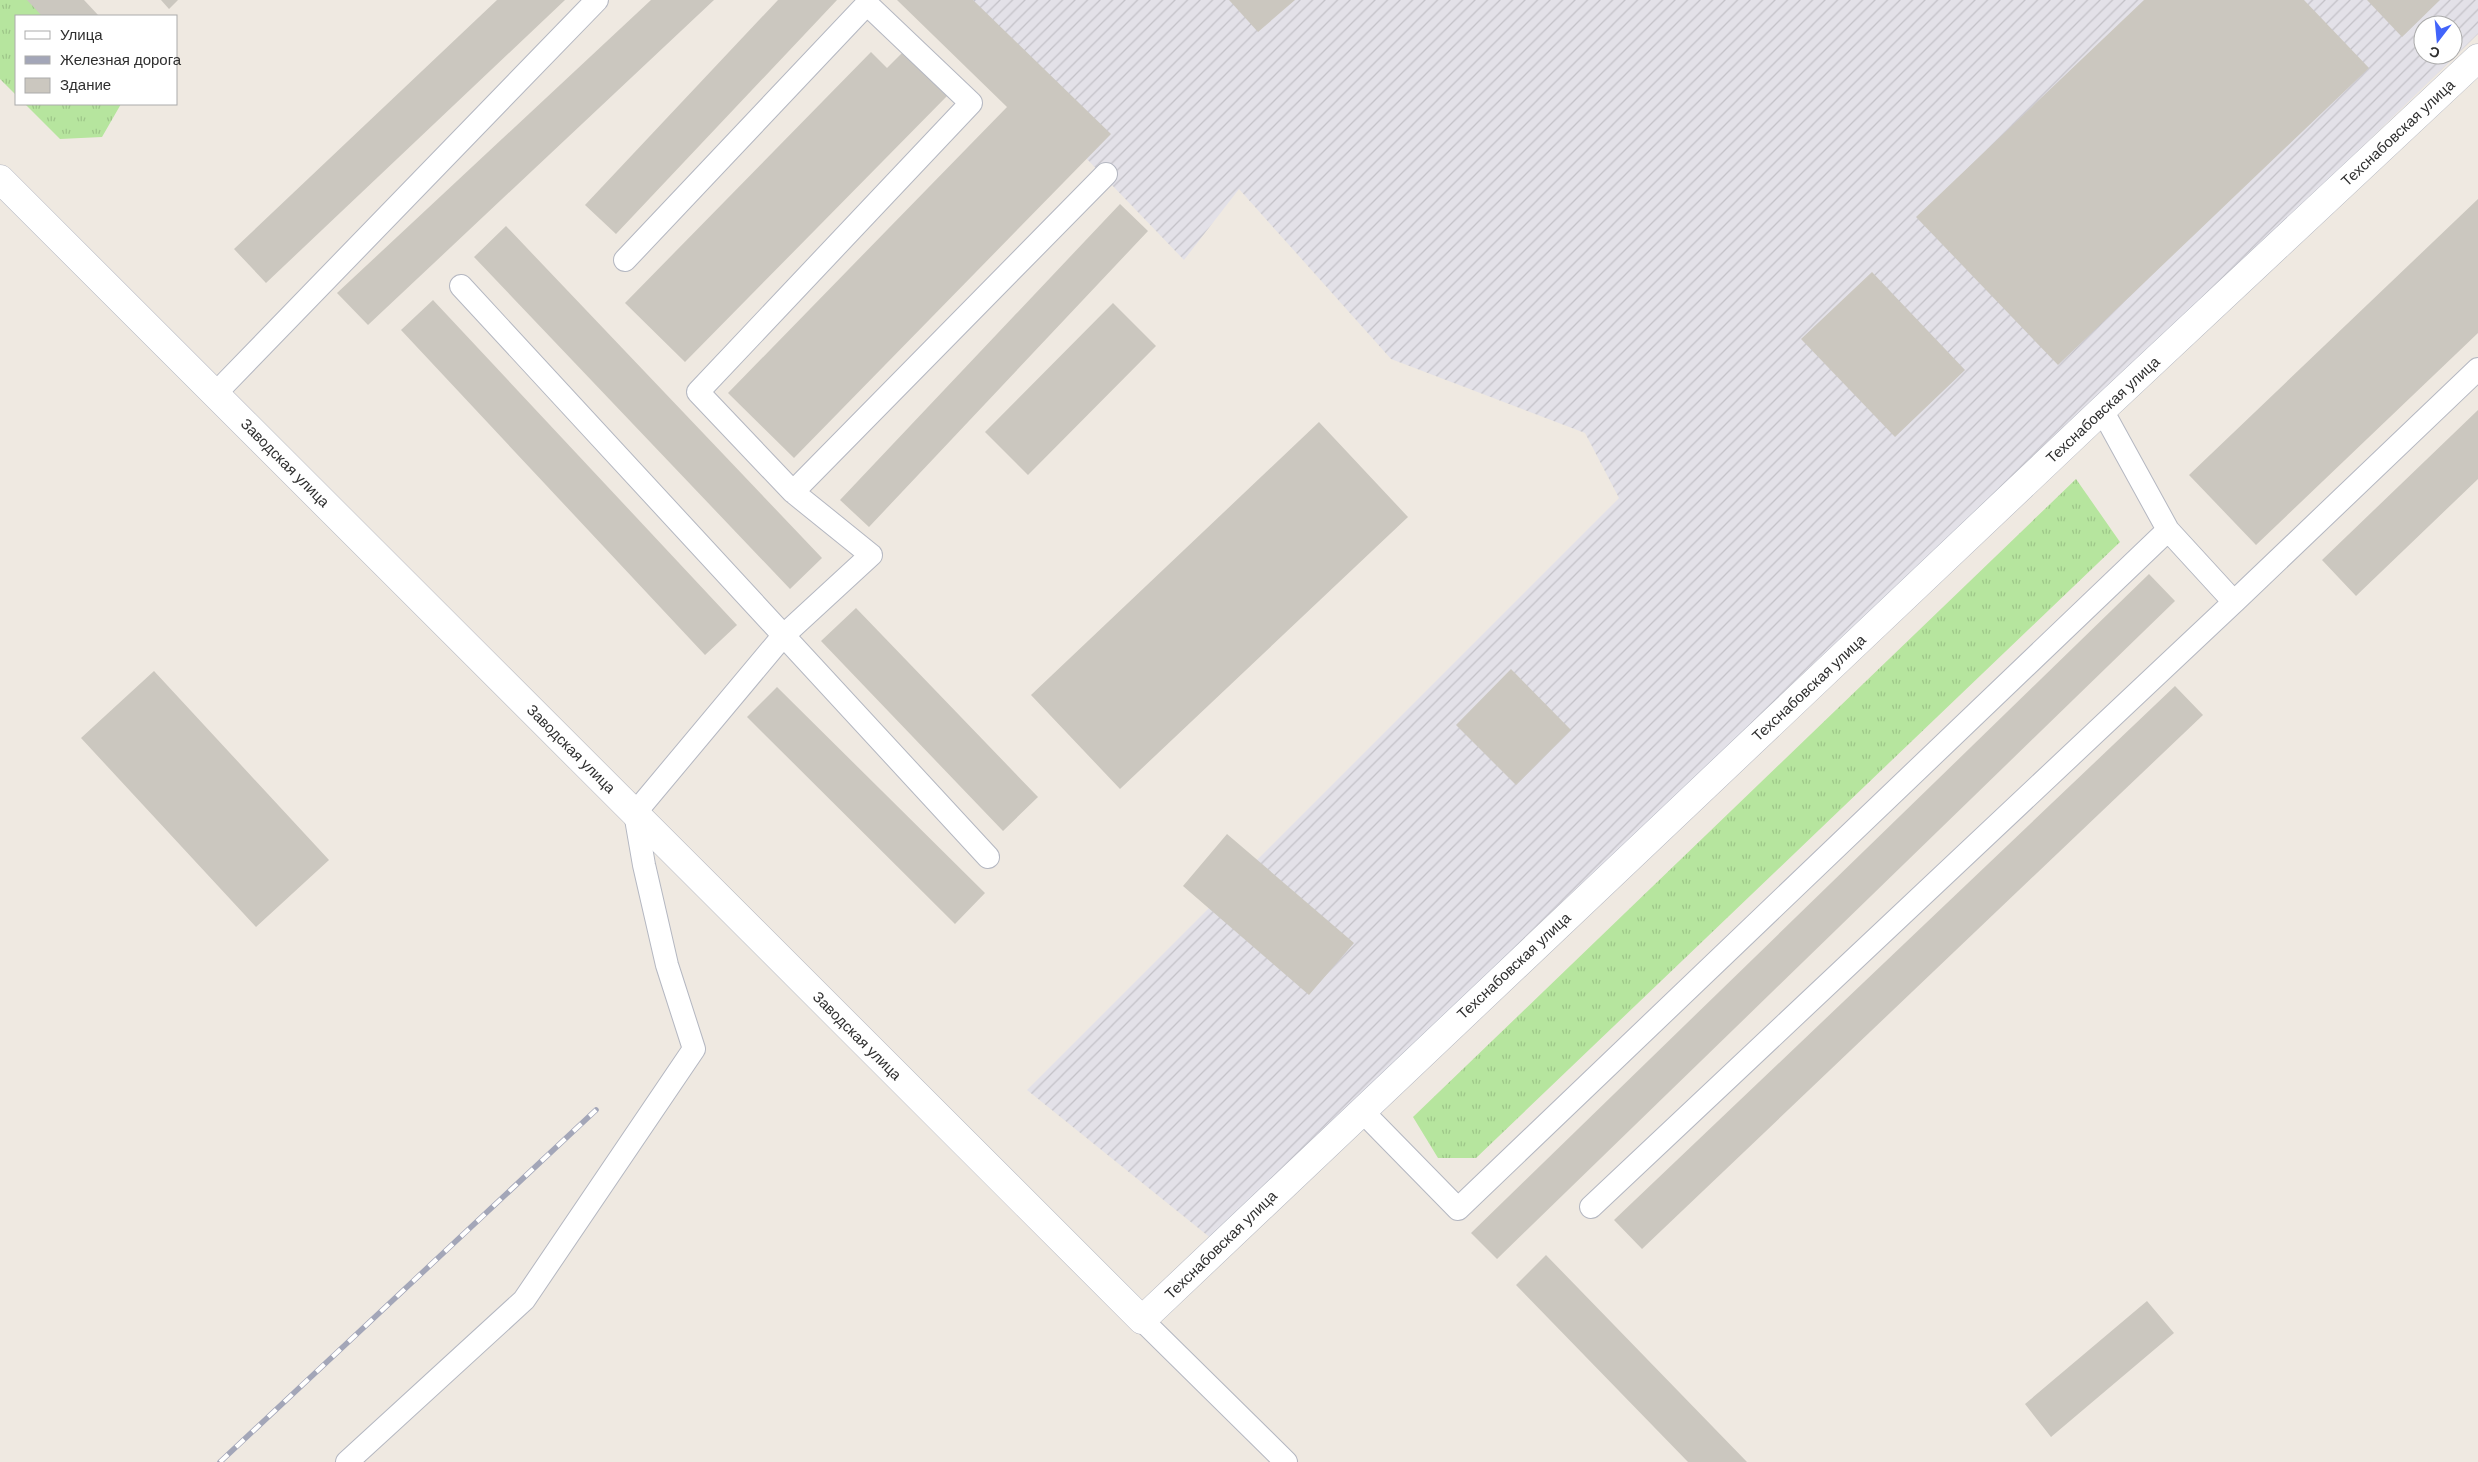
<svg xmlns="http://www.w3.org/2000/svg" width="2478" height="1462" font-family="'DM Sans',sans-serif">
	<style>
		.industrial { fill: url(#industrial-furrows); fill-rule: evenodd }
		.grass { fill: url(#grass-tufts) }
		.building { fill: #cbc7bf }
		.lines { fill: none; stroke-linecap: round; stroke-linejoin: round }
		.lane-casing { stroke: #b4b7c1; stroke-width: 24 }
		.secondary-casing { stroke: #b4b7c1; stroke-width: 29 }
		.lane { stroke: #fff; stroke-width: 22 }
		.secondary { stroke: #fff; stroke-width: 28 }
		.rail-casing { stroke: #a3a6b8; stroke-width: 5.5 }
		.rail { stroke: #fff; stroke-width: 4; stroke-dasharray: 11; stroke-linecap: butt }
		.labels { text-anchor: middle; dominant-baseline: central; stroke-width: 4.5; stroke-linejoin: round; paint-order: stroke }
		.street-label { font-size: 15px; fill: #2e2e2e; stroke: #fff }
	</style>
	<defs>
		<pattern id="industrial-furrows" width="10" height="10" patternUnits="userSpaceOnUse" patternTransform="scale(1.25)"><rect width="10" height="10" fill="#e3e1e8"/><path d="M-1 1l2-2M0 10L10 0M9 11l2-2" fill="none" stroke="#c3c1c7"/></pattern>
		<pattern id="grass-tufts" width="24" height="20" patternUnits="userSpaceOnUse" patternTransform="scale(1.25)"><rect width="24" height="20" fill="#b6e59e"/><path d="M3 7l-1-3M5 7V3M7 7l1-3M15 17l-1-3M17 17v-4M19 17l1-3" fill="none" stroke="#9dc588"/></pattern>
	</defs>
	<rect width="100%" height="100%" fill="#efe9e1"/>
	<path class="industrial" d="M934 0H2478V34L1228 1252 1027 1090 1619 498 1585 433 1391 359 1239 189 1184 260ZM2423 25H2453V55H2423Z"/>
	<path class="grass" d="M0 0H78L93 16H16V95L0 79Z
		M25 104H121L102 137 60 139Z
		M2076 479 2120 542 1476 1158H1438L1413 1117Z"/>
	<path class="building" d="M27 0H84L99 16H42Z
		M161 0H178L169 9Z
		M497 0H565L266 283 234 249Z
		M651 0H714L368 325 337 293Z
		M778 0H837L616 234 585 205Z
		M897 0H973L1111 134 794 458 728 393 1007 107Z
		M1229 0H1295L1258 32Z
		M2144 0H2304L2369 68 2058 365 1916 217Z
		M2367 0H2440L2402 37Z
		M871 52 887 68 903 52 948 95 685 362 625 303Z
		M2478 199V333L2256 545 2189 475Z
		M1120 204 1148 231 869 527 840 500Z
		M506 226 822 558 790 589 474 257Z
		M1872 272 1965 370 1895 437 1801 339Z
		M433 300 737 625 705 655 401 330Z
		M1113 303 1156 346 1028 475 985 432Z
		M2478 410V479L2356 596 2322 560Z
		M1319 422 1408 517 1120 789 1031 695Z
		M2149 574 2175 601 1497 1259 1471 1233Z
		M856 608 1038 797 1003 831 821 641Z
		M1511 669 1571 730 1516 785 1456 725Z
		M154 671 329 860 256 927 81 738Z
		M2175 686 2203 715 1642 1249 1614 1220Z
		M777 687 985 893 955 924 747 717Z
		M1227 834 1354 943 1309 995 1183 886Z
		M1546 1255 1747 1462H1688L1516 1285Z
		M2147 1301 2174 1333 2051 1437 2025 1404Z"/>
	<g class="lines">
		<defs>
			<path id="lane" d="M625 260 867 4 971 103 698 392 793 492
				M461 286 988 857
				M215 394 597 0
				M2102 410 2168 530 2234 602 2478 369
				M1362 1111 1458 1209 2168 530
				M1591 1207 2234 602
				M1142 1320 1286 1462
				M347 1462 524 1300 694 1049 667 965 644 865 635 813 783 636 871 555 793 492 1106 174"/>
			<path id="secondary" d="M0 179 1142 1320 2102 410 2478 58"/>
		</defs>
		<use href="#lane" class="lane-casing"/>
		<use href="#secondary" class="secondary-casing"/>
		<use href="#lane" class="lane"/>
		<use href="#secondary" class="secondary"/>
		<defs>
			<path id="rail" d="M220 1462 596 1110"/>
		</defs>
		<use href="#rail" class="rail-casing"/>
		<use href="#rail" class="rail"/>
	</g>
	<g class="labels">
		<g class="street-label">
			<text transform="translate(2398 133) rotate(-43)">Техснабовская улица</text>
			<text transform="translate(2103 410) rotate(-43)">Техснабовская улица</text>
			<text transform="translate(285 463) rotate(45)">Заводская улица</text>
			<text transform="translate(1809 688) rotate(-43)">Техснабовская улица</text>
			<text transform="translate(571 749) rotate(45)">Заводская улица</text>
			<text transform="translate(1514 966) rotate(-43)">Техснабовская улица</text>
			<text transform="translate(857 1036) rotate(45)">Заводская улица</text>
			<text transform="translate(1221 1245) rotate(-44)">Техснабовская улица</text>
		</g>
	</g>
	<rect x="15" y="15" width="162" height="90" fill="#ffffff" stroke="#ababab"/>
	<rect x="25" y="31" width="25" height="8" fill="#ffffff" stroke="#ababab"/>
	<text x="60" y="40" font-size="15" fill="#2e2e2e">Улица</text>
	<rect x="25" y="56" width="25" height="8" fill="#a3a6b8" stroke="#ababab"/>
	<text x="60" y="65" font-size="15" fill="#2e2e2e">Железная дорога</text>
	<rect x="25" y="78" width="25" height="15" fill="#cbc7bf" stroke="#ababab"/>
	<text x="60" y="90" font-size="15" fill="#2e2e2e">Здание</text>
	<g transform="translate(2438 40) rotate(196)"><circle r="24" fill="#ffffff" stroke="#ababab"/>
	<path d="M0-4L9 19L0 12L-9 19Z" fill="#4264fb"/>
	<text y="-8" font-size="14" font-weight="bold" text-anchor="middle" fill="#2e2e2e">С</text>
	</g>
</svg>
